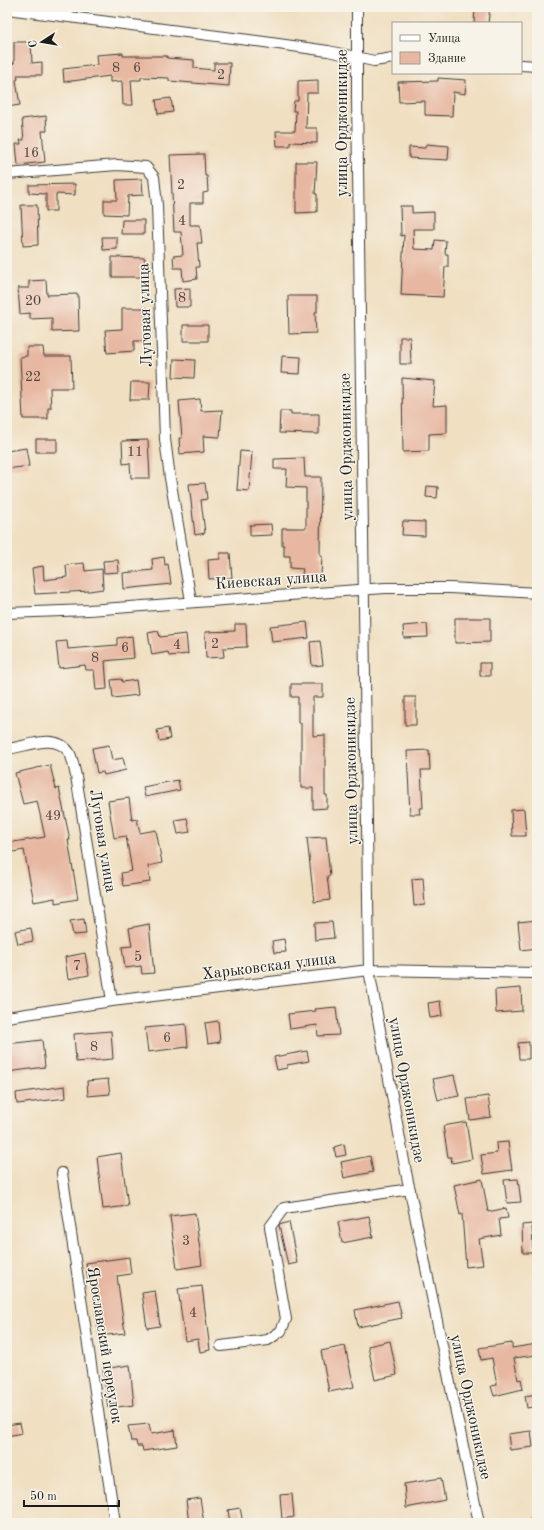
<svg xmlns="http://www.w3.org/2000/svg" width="544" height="1530" font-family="'Old Standard TT',serif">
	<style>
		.building { fill: #e7b7a1 }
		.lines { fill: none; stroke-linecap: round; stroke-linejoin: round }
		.minor-casing { stroke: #3c3935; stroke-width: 12 }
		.minor { stroke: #fff; stroke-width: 10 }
		.labels { text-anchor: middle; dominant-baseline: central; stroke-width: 3; stroke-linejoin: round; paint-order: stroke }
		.number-label { font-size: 14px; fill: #4f433d }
		.street-label { font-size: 16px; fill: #1c1c1c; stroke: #f7f3e8 }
	</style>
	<rect width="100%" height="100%" fill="#f7f3e8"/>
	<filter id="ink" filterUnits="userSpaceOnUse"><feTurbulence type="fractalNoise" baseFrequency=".025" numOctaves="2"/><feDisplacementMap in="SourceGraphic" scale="8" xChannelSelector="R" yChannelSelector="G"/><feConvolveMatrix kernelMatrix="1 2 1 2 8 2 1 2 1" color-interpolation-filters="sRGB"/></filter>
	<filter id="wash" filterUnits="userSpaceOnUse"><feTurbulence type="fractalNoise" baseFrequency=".012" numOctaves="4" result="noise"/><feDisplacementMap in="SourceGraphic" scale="16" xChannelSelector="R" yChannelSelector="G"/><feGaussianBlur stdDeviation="0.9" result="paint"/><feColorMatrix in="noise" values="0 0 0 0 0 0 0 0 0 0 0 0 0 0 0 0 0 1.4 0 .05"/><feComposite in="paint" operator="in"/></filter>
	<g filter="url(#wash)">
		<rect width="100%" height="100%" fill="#f0dfc1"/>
		<g id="blocks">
			<path class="building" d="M475 7H490L488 23H474Z
				M14 42H31L32 63 42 62V75H17L18 79 16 80 20 105 7 107V62H12L13 64 14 63Z
				M123 53V56H167V58L194 60V68L214 70V63H230L229 86 169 81V78L141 77V80H131L133 105H123L122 81 110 82V76L64 82 63 69 97 65 96 55Z
				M438 78 466 80 465 94 453 92 452 116 425 115V101L399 102 398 82 438 81Z
				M318 80V93H307L306 128H317V143L290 142V146H277L276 131H295L296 111H293L294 101H298V81Z
				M171 98 173 112 158 114 156 100Z
				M46 116 47 131H42L45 162 18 165 16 144H21L20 140H24L22 119Z
				M426 144 449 146 448 160 409 158V147L425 148Z
				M204 154 205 176H207L208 192 203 193V203H190V225H200L202 243H197L199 267H196L197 279 183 281 182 268H174L173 256 183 255 181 232H174L170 155Z
				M296 162H317L315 194H317V212L296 213Z
				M142 179 143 195 128 196 127 215 104 214V200H117L116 180Z
				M75 184V195L56 194V211H46V194L29 193V185Z
				M21 205H37L38 245 23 246Z
				M400 206H412V213L434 212V229H413L414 249 434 250 435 240 446 241 445 254H448V267H445L443 297 401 295 404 235 401 236Z
				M122 220H144V234H121Z
				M102 237H117V249L103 250Z
				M112 257 145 258 144 277H112Z
				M46 280 47 295 78 294 79 331 52 332V318L30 319V313L20 314 18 288H29V281Z
				M190 288V307H175L174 289Z
				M288 296H317V312H315L316 333 289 334Z
				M122 308H147V341H134V351L107 353 105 330 122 329Z
				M183 325H208V341H183Z
				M400 337H410L411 364H400Z
				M27 347H43L44 356H71L72 388H50L51 408H48V419H23L20 357 27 356Z
				M282 356 301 357 300 374 281 373Z
				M174 359 195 360 194 378 173 377Z
				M402 378 435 381 433 406 447 405V433L429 434V451L403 452Z
				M131 382H150L149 400H130Z
				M200 399 201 411 222 410 220 437 203 436 204 452 180 454 179 438H182L179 401Z
				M280 411H291V414H319V434L279 433Z
				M36 439H57V452H36Z
				M148 440 150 478H131L130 463 123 464 122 441Z
				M26 448 29 466 7 469V451Z
				M240 451 252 452 249 491 237 490Z
				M304 458 305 477H321L320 556H322L321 577 302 575 303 569 290 568V556H284V545H282V528H306V488L286 487 287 469H274V459Z
				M205 483 207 499 201 500 205 533 195 535 189 484Z
				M427 486 438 487 437 498 426 497Z
				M403 521 425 522V536L402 535Z
				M271 524 272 535 250 536V525Z
				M220 553H230L232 578 209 579 208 560 220 559Z
				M164 557 165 565 168 564 171 584 124 589 123 573 153 570 152 559Z
				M118 560 119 572 104 573 103 561Z
				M84 563 85 571 102 569 103 589 89 591 35 594 32 568 43 566 44 580 67 577 66 565Z
				M455 618H490V642L455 643Z
				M307 622 309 638 272 642 270 626Z
				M235 624H246L247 647 223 648 224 657 206 658 205 632 235 631Z
				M427 624 428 637 404 638 403 626Z
				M158 631 160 637 186 634 188 654 169 656 168 652 152 655 148 633Z
				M132 636 134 658 105 661 107 689 96 690 94 670H86L85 665 59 668 56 642 67 641 68 649 117 645V638Z
				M320 641 323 665 312 666 310 642Z
				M480 663H490V676H480Z
				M121 679 122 682 136 680 138 695 113 698 111 680Z
				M291 684H323V697H313V736L325 735V795H327V808L313 809V788H301V723H298V697H291Z
				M405 697H416V725H405Z
				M168 728 170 739 159 741 157 730Z
				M109 745 112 760 123 758 126 770 104 775 103 772 97 773 92 748Z
				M429 750 430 770H421L423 808H419L420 814H410L407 751Z
				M50 765 56 789 59 788 70 840H68L78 899 55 903V898L34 902 24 850 7 853V843L45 837 37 801 23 804 15 773Z
				M178 780 180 790 145 797 143 787Z
				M129 798 132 820 137 819 140 833 156 830 162 863 148 866 150 882 123 886 121 873 132 871 126 836 114 838 108 801Z
				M524 809 526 836H512L511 810Z
				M187 818 190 832 178 834 175 820Z
				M326 837 330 876H327L330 900 314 902 307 838Z
				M423 878 425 905 414 906 412 879Z
				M84 919 86 934 73 935 70 921Z
				M537 920V948L521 950 518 922Z
				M332 922 334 938 315 940 314 923Z
				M149 924 154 973 142 974 141 966 125 968 122 947 132 946 129 928Z
				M31 928 33 941 18 944 15 931Z
				M284 939 286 952 274 953 272 941Z
				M85 953 89 975 68 979 65 957Z
				M521 988 522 1011 496 1013 495 990Z
				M440 1001 442 1016 430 1018 428 1003Z
				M336 1007 339 1035 318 1036 317 1025 290 1029 288 1014 316 1011 315 1009Z
				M218 1021 220 1042 208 1044 205 1023Z
				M186 1024 188 1047 148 1052 145 1028Z
				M111 1031 113 1059 76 1062 74 1034Z
				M42 1040 45 1067 7 1072V1044Z
				M529 1042V1059H519L518 1043Z
				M307 1051 309 1061 287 1065V1068L277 1070 274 1057Z
				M454 1075 459 1096 438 1100 433 1079Z
				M108 1079 110 1094 88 1096 87 1081Z
				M65 1086 66 1098 17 1104 16 1093Z
				M488 1096 491 1117 470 1120 467 1099Z
				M466 1122 472 1159 452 1163 451 1157H448L443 1126Z
				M508 1142 512 1170 484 1174 481 1155 497 1153 496 1143Z
				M344 1144 346 1155 336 1157 334 1147Z
				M121 1153 128 1206 103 1209 97 1157Z
				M370 1156 373 1172 344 1178 341 1162Z
				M482 1179 488 1212 506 1208 508 1218 499 1219 501 1235 479 1239 483 1265 466 1267 462 1214 460 1215 454 1185Z
				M518 1179 521 1202 507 1203 504 1180Z
				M195 1213 202 1265 177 1269 170 1216Z
				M369 1216 373 1237 342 1243 338 1222Z
				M289 1222 297 1263 288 1265 279 1225Z
				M532 1224 533 1253H523L522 1225Z
				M129 1257 131 1274 117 1276 125 1333 99 1336 91 1279 88 1280 86 1263Z
				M202 1286 210 1350 200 1352 198 1339 185 1341 178 1289Z
				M155 1291 160 1326 147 1328 142 1293Z
				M398 1301 402 1318 358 1327 355 1310Z
				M390 1341 397 1375 375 1380 368 1346Z
				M512 1343V1348L537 1344V1355L514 1358 518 1380 521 1379 523 1389 494 1396 491 1386 497 1385 492 1358 481 1360 479 1348Z
				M345 1346 354 1387 329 1392 321 1351Z
				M130 1365 134 1405 108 1408 103 1369Z
				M537 1394V1406L527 1408 525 1396Z
				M20 1423 22 1433 7 1436V1425Z
				M149 1424 151 1434 175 1430 177 1446 143 1451 142 1446H137L136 1441H131L128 1426Z
				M531 1431 533 1447 510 1450 508 1434Z
				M441 1478 445 1500 406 1508 404 1484Z
				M292 1494 294 1517 282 1519 280 1495Z
				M200 1498 204 1523H189L186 1500Z
				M240 1508 243 1523H230L228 1510Z"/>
		</g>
	</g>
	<g filter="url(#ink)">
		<use href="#blocks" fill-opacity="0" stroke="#3c3935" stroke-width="1"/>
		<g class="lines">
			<defs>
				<path id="minor" d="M357 7V97L369 970 406 1172 479 1523
					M7 9 264 42 328 51 374 61 393 58
					M521 65 537 66
					M7 174 117 165 146 167 154 177 157 205 165 439 170 478 191 601
					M7 613 89 610 385 588H450L537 593
					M7 749C26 747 55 732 69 752 73 758 74 769 76 776L112 1001
					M7 1017 112 1001 369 970 537 973
					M62 1173 115 1523
					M221 1346 268 1340 281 1331 286 1319 270 1227 284 1208 410 1189
					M534 1523H537"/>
			</defs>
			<use href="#minor" class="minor-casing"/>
			<use href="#minor" class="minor"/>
		</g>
	</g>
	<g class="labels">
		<g class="number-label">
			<text x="116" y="68">8</text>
			<text x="137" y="68">6</text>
			<text x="221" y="75">2</text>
			<text x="31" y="153">16</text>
			<text x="181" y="185">2</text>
			<text x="182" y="221">4</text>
			<text x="182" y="298">8</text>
			<text x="33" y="301">20</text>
			<text x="33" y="377">22</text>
			<text x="135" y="452">11</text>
			<text x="215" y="644">2</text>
			<text x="177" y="645">4</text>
			<text x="125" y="648">6</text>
			<text x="95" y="658">8</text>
			<text x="53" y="816">49</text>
			<text x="138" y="957">5</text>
			<text x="77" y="966">7</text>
			<text x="167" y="1038">6</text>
			<text x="94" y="1047">8</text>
			<text x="186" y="1241">3</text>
			<text x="193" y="1313">4</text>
		</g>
		<g class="street-label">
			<text transform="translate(343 123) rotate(-90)">улица Орджоникидзе</text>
			<text transform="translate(146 315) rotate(-92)">Луговая улица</text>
			<text transform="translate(347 447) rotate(-91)">улица Орджоникидзе</text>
			<text transform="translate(271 581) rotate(-4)">Киевская улица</text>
			<text transform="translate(352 771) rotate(-91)">улица Орджоникидзе</text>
			<text transform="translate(102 841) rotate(81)">Луговая улица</text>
			<text transform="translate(269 967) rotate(-7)">Харьковская улица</text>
			<text transform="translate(406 1090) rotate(80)">улица Орджоникидзе</text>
			<text transform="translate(104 1345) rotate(81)">Ярославский переулок</text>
			<text transform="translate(470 1407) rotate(78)">улица Орджоникидзе</text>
		</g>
	</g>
	<rect width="544" height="1530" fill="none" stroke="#f7f3e8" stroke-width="24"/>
	<rect x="392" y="22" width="130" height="52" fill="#f7f3e8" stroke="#9f9d96"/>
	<rect x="400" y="35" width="20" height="6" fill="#ffffff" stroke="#9f9d96"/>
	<text x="428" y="42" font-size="12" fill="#1c1c1c">Улица</text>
	<rect x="400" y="52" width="20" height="12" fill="#e7b7a1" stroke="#9f9d96"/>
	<text x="428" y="62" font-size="12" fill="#1c1c1c">Здание</text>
	<g transform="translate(42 42) rotate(258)" stroke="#f7f3e8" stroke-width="3" paint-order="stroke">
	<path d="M0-3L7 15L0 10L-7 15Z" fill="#1c1c1c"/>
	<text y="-6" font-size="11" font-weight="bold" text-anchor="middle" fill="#1c1c1c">С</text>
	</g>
	<path d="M24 1500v6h95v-6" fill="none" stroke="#1c1c1c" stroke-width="2"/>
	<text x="30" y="1500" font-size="12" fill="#1c1c1c" stroke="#f7f3e8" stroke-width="3" paint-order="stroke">50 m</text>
</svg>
